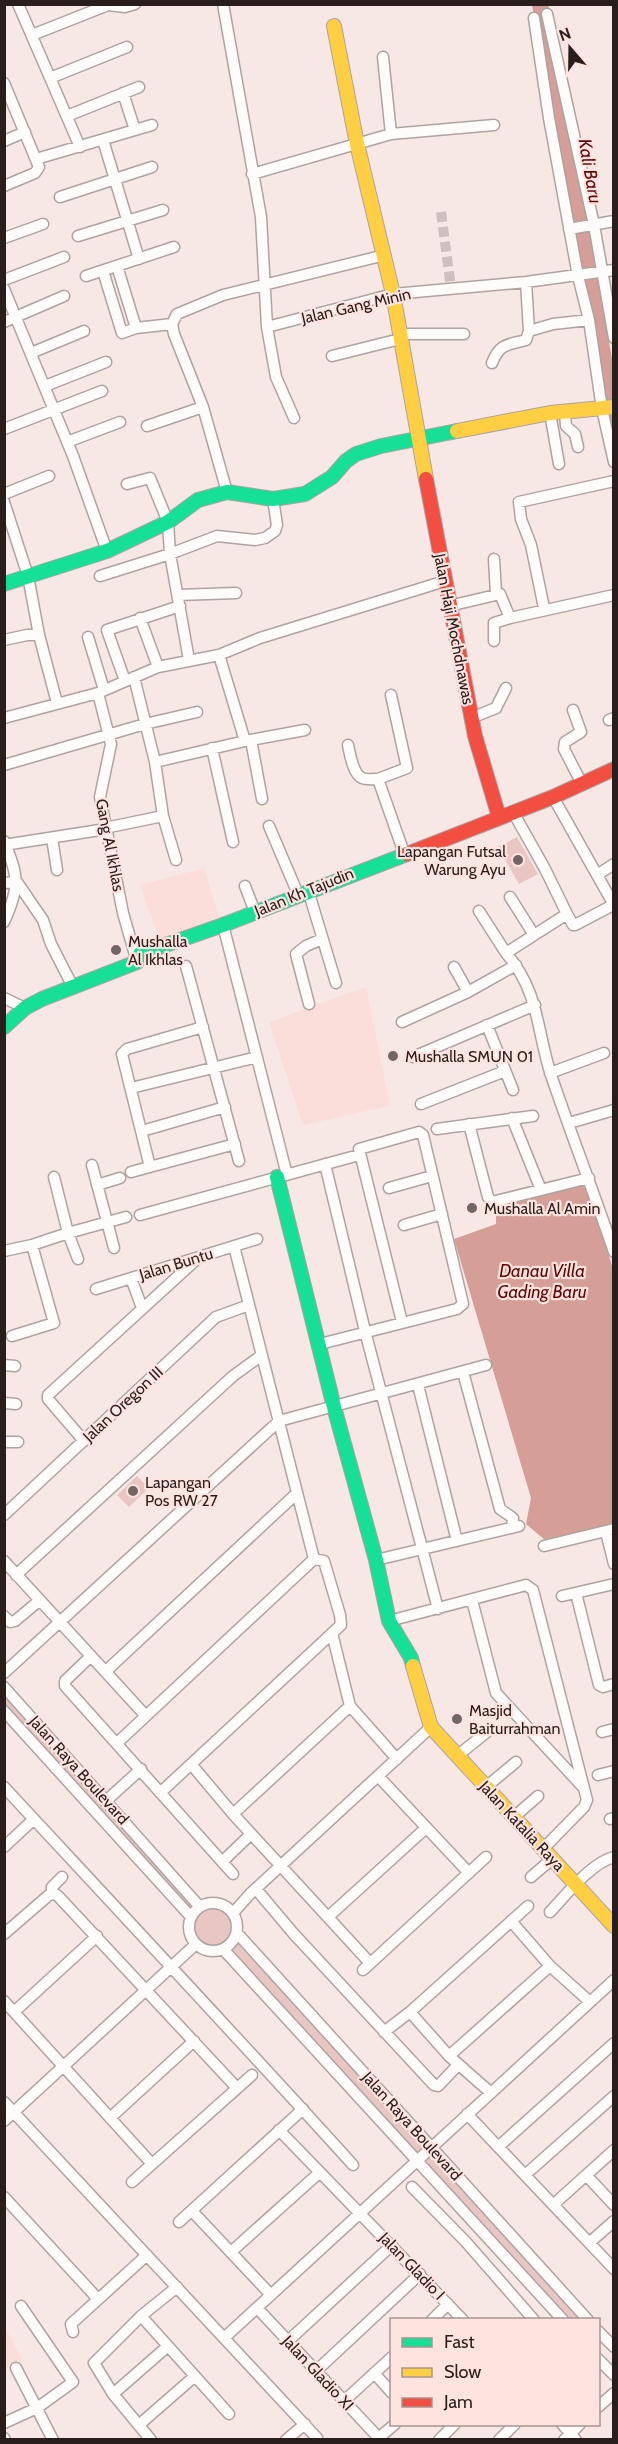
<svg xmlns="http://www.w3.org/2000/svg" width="618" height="2444" font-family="Cabin,sans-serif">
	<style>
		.built { fill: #fbded9 }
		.green { fill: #e9c6c2 }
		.water { fill: #d59e96 }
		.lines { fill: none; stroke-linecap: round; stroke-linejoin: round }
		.river { stroke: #d59e96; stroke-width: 16 }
		.street-tunnel { stroke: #cec0be; stroke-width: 10; stroke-dasharray: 10 5; stroke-linecap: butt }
		.street-casing { stroke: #afa3a1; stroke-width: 13 }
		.fast-casing { stroke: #afa3a1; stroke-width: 16 }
		.slow-casing { stroke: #afa3a1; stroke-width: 16 }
		.jam-casing { stroke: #afa3a1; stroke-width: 16 }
		.street { stroke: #fefcfb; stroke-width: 10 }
		.fast { stroke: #16e098; stroke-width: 14 }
		.slow { stroke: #ffcf43; stroke-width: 14 }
		.jam { stroke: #f24e42; stroke-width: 14 }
		.poi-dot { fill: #726563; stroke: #fee3df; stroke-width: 2 }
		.labels { text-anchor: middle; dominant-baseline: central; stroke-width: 4.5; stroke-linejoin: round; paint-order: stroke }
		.street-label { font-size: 16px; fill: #2a1e1d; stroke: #fee3df }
		.poi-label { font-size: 16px; fill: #2a1e1d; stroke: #fee3df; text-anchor: start }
		.water-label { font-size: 18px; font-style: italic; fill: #610505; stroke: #fee3df }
	</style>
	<rect width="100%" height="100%" fill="#f7e8e6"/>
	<path class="built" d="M204 868 221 924 162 946 140 885Z
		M366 987 390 1106 303 1125 269 1022Z
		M4 2325 22 2359 5 2368H4Z"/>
	<path class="green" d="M517 837 538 874 519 884 498 847Z
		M137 1476 149 1488 129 1507 117 1495Z
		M4 1687 200 1907C222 1900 237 1908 237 1933L588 2319H563L223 1949C198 1954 189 1941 191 1917L5 1712Z"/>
	<path class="water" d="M586 1184 613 1269V1524L545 1540 526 1524 531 1498 454 1239 496 1224V1206Z"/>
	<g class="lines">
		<path class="river" d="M540 4 614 415"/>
		<path class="street-tunnel" d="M441 212 451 288"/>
		<defs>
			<path id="street" d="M18 4 80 147
				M223 4 261 217 267 327 276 377 294 418
				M547 14 594 225 614 338
				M534 18 549 118 578 276 589 320 602 409 614 462
				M32 35 108 5 125 7 135 4
				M383 57 391 134
				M50 78 127 47
				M4 83 39 167 35 173 4 186
				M123 93 135 130
				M67 116 139 87
				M103 140 139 259
				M4 141 25 132
				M36 159 152 125
				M252 174 391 134 494 125
				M60 197 152 167
				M569 229 614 221
				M78 236 163 210
				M4 238 43 224
				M117 266 136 328
				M103 271 122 333 136 328 172 324
				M86 276 174 247
				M4 280 64 257
				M526 282 529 331
				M4 289 73 456 107 551
				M4 322 64 296
				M267 327 393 294 526 282 614 270
				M399 334H464
				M31 353 84 331
				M332 356 400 339
				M492 363C500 343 508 345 526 340L529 331 553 324 589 320
				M45 386 106 362
				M565 411 566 426 575 434 578 447
				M550 413 559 464
				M147 426 203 407
				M4 429 102 391
				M67 442 120 422
				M127 484 150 478 168 522 170 554 189 660
				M227 492 203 407 174 334 172 324 177 314 223 295 385 255
				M4 494 49 476
				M4 502 28 576 39 635
				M494 559 496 594
				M100 576 170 554 217 536 255 540 265 538 275 531 277 525 273 499
				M178 595 236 593
				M449 606 500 594 510 618 494 623V641
				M544 608 531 545 521 519 519 502 614 481
				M140 618 158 667
				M510 618 614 595
				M88 637 104 690
				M4 640 27 635H39L57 703
				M219 655 245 741
				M134 677 155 762 163 816
				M125 681 107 630 180 606
				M98 693 111 744 100 797 123 913 137 962
				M391 695 407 768 378 779 404 853
				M573 710 581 732 565 742 564 749 582 784
				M4 718 98 693 158 667 219 655 260 638 445 581
				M471 718 496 708 506 688
				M609 720 614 718
				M251 740 262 799
				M348 745C350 754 353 774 362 778 366 780 374 779 378 779
				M212 748 233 842
				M155 762 245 741 305 730
				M4 765 145 724 197 712
				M553 797 614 905
				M513 812 545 869 567 914 506 953C540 993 536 1029 551 1075 571 1134 594 1193 614 1252
				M269 826 298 894
				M105 828 163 816 176 860
				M52 838 57 870
				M4 841C19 877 20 887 4 922
				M4 845 106 829
				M597 875 614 864
				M4 883 17 882 43 920 51 944 73 987
				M245 886 255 912
				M308 890 336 983
				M510 897 534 935
				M479 911 506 953
				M567 914 573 925H575L613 905
				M223 925 287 1175
				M186 966 239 1161
				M454 967 468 992
				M4 998 25 1008
				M309 1004 296 954 306 946 322 939
				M402 1022 468 992 516 965
				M487 1025 513 1090
				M413 1057 535 1005
				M550 1073 604 1053
				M131 1088 257 1057
				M421 1104 505 1071
				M512 1118 541 1190
				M569 1123 614 1110
				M469 1124 488 1197 492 1202 589 1178
				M437 1129 533 1116
				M142 1131 225 1107
				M325 1164 365 1331 438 1609
				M92 1165 114 1248
				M150 1167 122 1054 127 1049 203 1027
				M131 1172 235 1144
				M54 1177 68 1233 126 1217
				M97 1185 120 1178
				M389 1188 432 1176
				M140 1215 359 1155
				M404 1225 442 1214
				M234 1246 314 1559
				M4 1251 32 1245 68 1233 78 1259
				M131 1278 142 1308
				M96 1289 257 1239
				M12 1336 54 1323 32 1245
				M320 1344 457 1309 463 1304 423 1135 419 1132 359 1149 402 1322
				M4 1365 15 1366
				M463 1372 500 1509 513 1518 512 1528
				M418 1385 457 1541
				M4 1403 16 1404
				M84 1441 48 1399V1395L198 1258
				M4 1442H18
				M4 1515 216 1317 249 1305
				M606 1532 614 1564
				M544 1546 614 1529
				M376 1560 519 1526
				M4 1561 145 1715
				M16 1575 233 1376 262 1355
				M576 1593 599 1685 603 1687 614 1684
				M562 1596 614 1584
				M472 1600 496 1693 582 1786
				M4 1616 10 1622 15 1621 40 1600
				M389 1621 526 1585 533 1590 587 1800 584 1807 543 1849
				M332 1633 350 1706 397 1759
				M91 1656 65 1681V1686L233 1874
				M106 1671 296 1494
				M4 1673 279 1421 486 1365
				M4 1687 200 1907
				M4 1711 191 1917
				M602 1732 614 1729
				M117 1743 314 1559 324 1561 340 1615 341 1625 161 1792
				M457 1756 488 1731
				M191 1764 233 1814 370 1963
				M598 1775 614 1771
				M378 1776 469 1873
				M4 1787C121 1913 238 2038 353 2165
				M486 1787 516 1762
				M107 1800 141 1769
				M233 1814 350 1706
				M514 1817 538 1796
				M610 1819 614 1818
				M4 1847 34 1819
				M222 1862 251 1834
				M531 1877 552 1859
				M256 1889 293 1933 434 2085 438 2086 458 2065
				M52 1893V1887L62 1877
				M189 1927a24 24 0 1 1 48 0a24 24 0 1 1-48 0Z
				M550 1912C565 1896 592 1862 614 1857
				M233 1913 250 1894 431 1727
				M328 1917 426 1828
				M511 1921 550 1966 590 2002
				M237 1933 588 2320
				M4 1934 49 1895 55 1894 58 1896 237 2088
				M223 1949 563 2320
				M363 1970 486 1857
				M4 2001 152 2164
				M14 2012 97 1936
				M410 2012 449 2056 491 2093
				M384 2032 410 2012 528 1906
				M449 2056 550 1966
				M4 2102 317 2438
				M467 2114 614 2269
				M110 2118 194 2041
				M4 2121 196 1944
				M279 2130 463 2320
				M498 2147 614 2043
				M525 2175 614 2096
				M586 2175 614 2205
				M132 2182 252 2075
				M412 2187 466 2242 534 2320
				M4 2197 98 2299
				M553 2205 614 2150
				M192 2211 271 2295
				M179 2222 303 2109
				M589 2243 614 2221
				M231 2252 319 2173
				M257 2308 377 2436H381L395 2424
				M141 2316 229 2414
				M432 2320 448 2304
				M598 2331 614 2347
				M73 2332 71 2324 147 2255
				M224 2338 614 1980
				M288 2341 392 2245
				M598 2359 614 2375
				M16 2368 53 2440
				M316 2371 420 2274
				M374 2373 392 2393
				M113 2394 168 2346
				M344 2401 392 2357
				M598 2407 614 2393
				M4 2423 37 2408 73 2382 21 2306
				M140 2424 195 2376
				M562 2424 576 2440
				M4 2438 5 2440
				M151 2440 113 2394 94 2363 141 2316 177 2287
				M286 2440 305 2424
				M439 2440 455 2424
				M499 2440 515 2424
				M564 2440 580 2424"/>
			<path id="fast" d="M4 584 107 551 168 522 198 500 227 492 273 499 305 494 332 477 346 461 356 454 381 446 457 431
				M4 1027 25 1008 42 999 137 962 140 954 223 925 407 854
				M277 1177 334 1407 376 1560 389 1621 411 1658 413 1666"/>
			<path id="slow" d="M334 26 357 144 393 294 426 479
				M457 431 550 413 614 407
				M413 1666 431 1727 614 1926"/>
			<path id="jam" d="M426 479 475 736 499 817
				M407 854 553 797 614 769"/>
		</defs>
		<use href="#street" class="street-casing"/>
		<use href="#fast" class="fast-casing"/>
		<use href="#slow" class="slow-casing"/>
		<use href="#jam" class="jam-casing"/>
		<use href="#street" class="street"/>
		<use href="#fast" class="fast"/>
		<use href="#slow" class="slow"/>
		<use href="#jam" class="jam"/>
	</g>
	<g class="poi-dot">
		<circle cx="518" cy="860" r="6"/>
		<circle cx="116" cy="950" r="6"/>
		<circle cx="393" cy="1056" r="6"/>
		<circle cx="472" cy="1208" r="6"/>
		<circle cx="133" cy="1491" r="6"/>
		<circle cx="457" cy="1719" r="6"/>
	</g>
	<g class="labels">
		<g class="street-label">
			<text transform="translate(356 306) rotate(-13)">Jalan Gang Minin</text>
			<text transform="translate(454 629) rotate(79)">Jalan Haji Mochdnawas</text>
			<text transform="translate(110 845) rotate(79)">Gang Al Ikhlas</text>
			<text transform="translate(304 892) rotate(-22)">Jalan Kh Tajudin</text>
			<text transform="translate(176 1264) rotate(-17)">Jalan Buntu</text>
			<text transform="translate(123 1404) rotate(-43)">Jalan Oregon III</text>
			<text transform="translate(79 1770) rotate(48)">Jalan Raya Boulevard</text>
			<text transform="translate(522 1826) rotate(47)">Jalan Katalia Raya</text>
			<text transform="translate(412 2126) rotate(48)">Jalan Raya Boulevard</text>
			<text transform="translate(412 2266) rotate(46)">Jalan Gladio I</text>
			<text transform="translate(318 2373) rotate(47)">Jalan Gladio XI</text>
		</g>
		<g class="poi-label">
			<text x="506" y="851" text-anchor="end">Lapangan Futsal<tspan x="506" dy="18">Warung Ayu</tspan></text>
			<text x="128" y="941">Mushalla<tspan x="128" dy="18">Al Ikhlas</tspan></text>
			<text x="405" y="1056">Mushalla SMUN 01</text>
			<text x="484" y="1208">Mushalla Al Amin</text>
			<text x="145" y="1482">Lapangan<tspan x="145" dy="18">Pos RW 27</tspan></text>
			<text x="469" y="1710">Masjid<tspan x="469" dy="18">Baiturrahman</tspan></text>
		</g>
		<g class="water-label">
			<text transform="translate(590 171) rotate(80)">Kali Baru</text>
			<text x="542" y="1271">Danau Villa<tspan x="542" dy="21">Gading Baru</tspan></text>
		</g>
	</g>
	<rect width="618" height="2444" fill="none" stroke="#2a1e1d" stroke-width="12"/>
	<rect x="390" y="2318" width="210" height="108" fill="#fee3df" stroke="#a99491" stroke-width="1.5"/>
	<rect x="402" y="2338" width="30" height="9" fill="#16e098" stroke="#a99491" stroke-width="1.5"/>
	<text x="444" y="2348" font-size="18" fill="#2a1e1d">Fast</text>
	<rect x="402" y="2368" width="30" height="9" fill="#ffcf43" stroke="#a99491" stroke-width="1.5"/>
	<text x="444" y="2378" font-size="18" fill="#2a1e1d">Slow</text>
	<rect x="402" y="2398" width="30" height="9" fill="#f24e42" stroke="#a99491" stroke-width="1.5"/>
	<text x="444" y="2408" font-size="18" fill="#2a1e1d">Jam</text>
	<g transform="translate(570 48) rotate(340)" stroke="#fee3df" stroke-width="4.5" paint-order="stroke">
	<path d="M0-4.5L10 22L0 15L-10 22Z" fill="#2a1e1d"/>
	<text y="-9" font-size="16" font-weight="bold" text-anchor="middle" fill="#2a1e1d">N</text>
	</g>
</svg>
